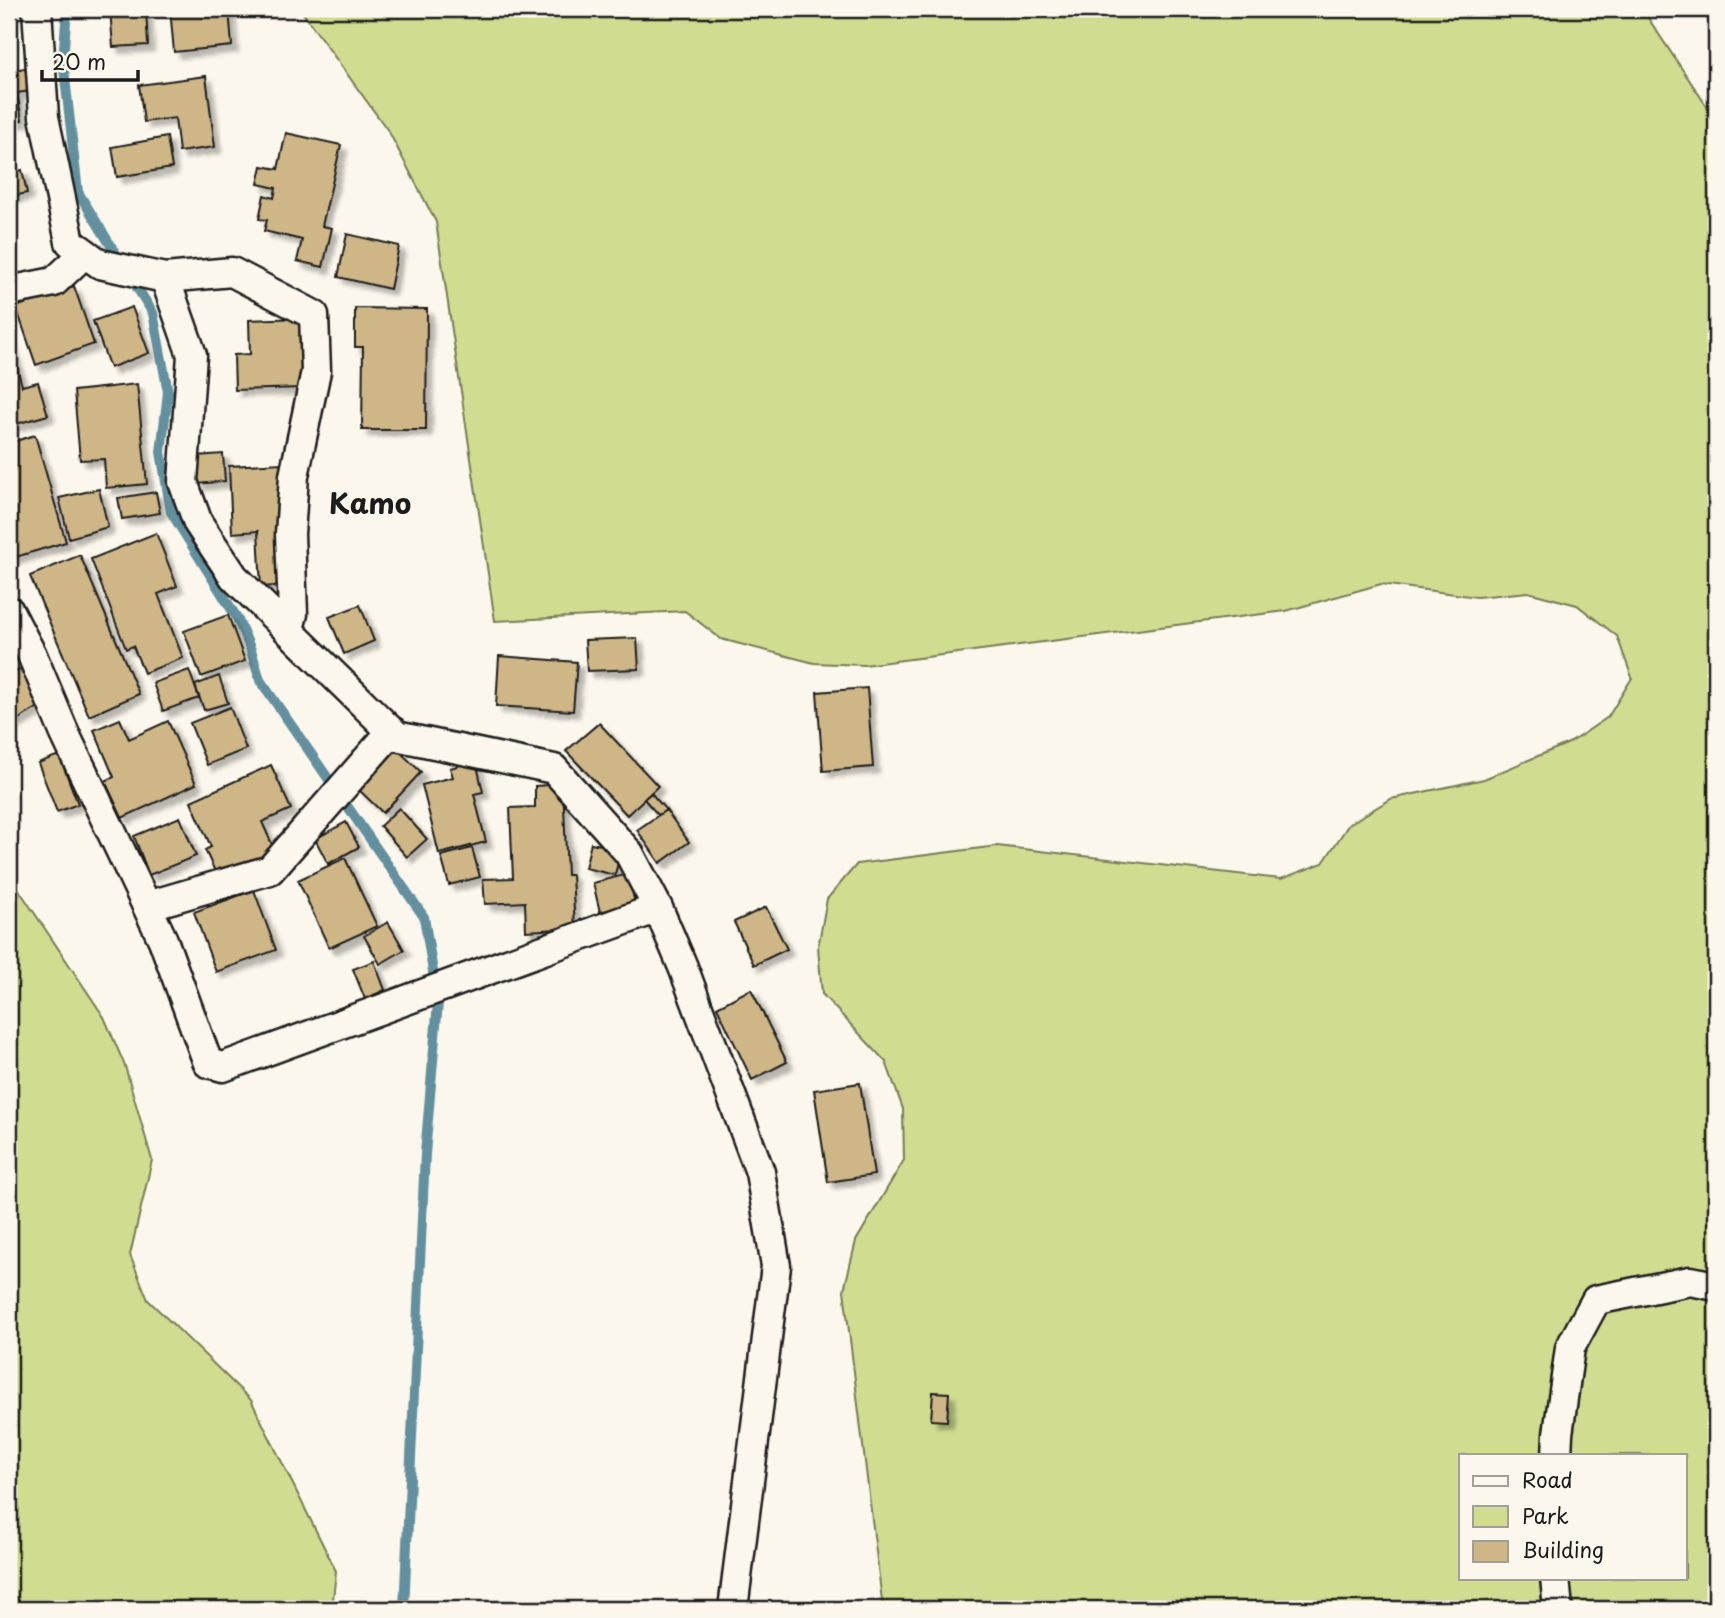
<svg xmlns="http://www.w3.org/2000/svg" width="1725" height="1618" font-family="'Playpen Sans',sans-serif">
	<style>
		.green { fill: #d0dd90; stroke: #767c56; stroke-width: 2; fill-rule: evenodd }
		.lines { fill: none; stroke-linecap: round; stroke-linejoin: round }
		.stream { stroke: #64909f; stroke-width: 10 }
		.building { fill: #ceb686; stroke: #1c1c1c; stroke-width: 2; filter: url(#shadow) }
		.street-casing { stroke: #1c1c1c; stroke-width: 33 }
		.street { stroke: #fbf7ec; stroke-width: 28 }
		.labels { text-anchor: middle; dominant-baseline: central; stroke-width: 7; stroke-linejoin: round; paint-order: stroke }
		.quarter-label { font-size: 28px; font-weight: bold; fill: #1c1c1c; stroke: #fbf7ec }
	</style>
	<defs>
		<filter id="shadow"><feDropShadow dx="6" dy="6" stdDeviation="2" flood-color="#0004"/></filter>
	</defs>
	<rect width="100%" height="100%" fill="#fbf7ec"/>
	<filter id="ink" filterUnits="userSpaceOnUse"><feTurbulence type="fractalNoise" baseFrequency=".0143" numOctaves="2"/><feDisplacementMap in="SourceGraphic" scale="14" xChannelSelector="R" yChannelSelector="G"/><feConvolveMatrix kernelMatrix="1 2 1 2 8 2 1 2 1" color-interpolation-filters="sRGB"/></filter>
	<g filter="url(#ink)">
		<path class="green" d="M300 9H1642L1710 111 1716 116V1609H883L844 1290 856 1241 904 1160 903 1109 886 1062 822 994 818 947 827 899 857 864 997 846 1281 879 1323 863 1349 824 1391 799 1484 779 1571 742 1608 717 1632 678 1617 636 1577 605 1528 592 1477 597 1381 584 1286 611 864 665 814 663 721 639 685 611 495 621 436 222 389 132ZM1461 1455H1685V1578H1461Z
			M9 875 104 1017 125 1066 152 1160 130 1255 148 1300 251 1400 336 1571 332 1609H9Z"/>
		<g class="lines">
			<path class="stream" d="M67 9 63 60 78 192 121 262
				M131 278 153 313 168 392 161 452 171 512 237 618 251 650 260 680 424 917 438 1002 425 1154 404 1609"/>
		</g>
		<path class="building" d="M110 9H146L148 45 113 47Z
			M170 9H229L232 46 174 52Z
			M25 68 30 91 17 93 22 120 9 123V71Z
			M206 76 215 147 179 152 175 118 144 122 139 85Z
			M286 133 341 145 322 226 332 228 323 267 297 261 302 240 264 231 267 220 259 219 264 195 274 198 276 188 258 184 262 166 278 169Z
			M167 137 172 168 117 177 112 147Z
			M22 170 27 193 9 197V173Z
			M347 234 399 246 390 289 338 277Z
			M74 286 94 344 36 365 16 307Z
			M132 307 149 353 110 368 93 321Z
			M355 308 427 309 426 430H362L363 347H355Z
			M300 318 302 388 235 390 234 355 250 354 249 320Z
			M9 336 22 386 38 382 48 415 9 426Z
			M137 384 147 484 106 488 104 459 80 460 74 391Z
			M35 435 66 542 9 559V524L11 523 9 514V443Z
			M223 454 225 481 198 484 196 456Z
			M282 463 289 585 261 587 258 531 232 533 229 466Z
			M99 489 108 527 69 538 59 498Z
			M156 492 160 513 122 519 118 498Z
			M156 533 177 586 158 594 183 658 144 673 133 646 126 649 91 559Z
			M80 555 139 694 89 716 30 576Z
			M360 605 374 641 344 654 329 617Z
			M228 615 245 661 201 677 184 631Z
			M637 638 639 669 587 671 585 640Z
			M499 656 577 662 573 711 496 706Z
			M20 669 42 705 9 725V675Z
			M189 670 199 698 163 711 153 683Z
			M219 676 228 703 204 710 195 685Z
			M867 688 873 767 823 771 817 692Z
			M230 707 246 749 207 765 190 723Z
			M120 719 129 739 168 721 196 784 122 818 105 781 114 777 94 730Z
			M599 723 658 786 627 815 566 751Z
			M397 749 421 772 383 813 359 790Z
			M59 755 78 804 57 812 38 763Z
			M476 761 483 792 474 794 486 842 439 854 422 785 453 777 450 768Z
			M271 765 291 809 262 822 276 853 218 878 205 850 211 847 191 801Z
			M563 784 567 875H572L575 928 526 931 525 902 485 904 483 879 513 878 510 808 535 807V786Z
			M651 793 666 810 658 815 644 799Z
			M399 808 427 839 407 857 380 826Z
			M666 810 689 842 660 863 637 830Z
			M180 817 196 856 149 875 134 836Z
			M346 822 359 847 328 864 315 839Z
			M591 843 621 849 615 875 585 868Z
			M472 848 480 877 449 885 441 856Z
			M345 858 377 926 329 948 298 880Z
			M628 874 635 903 600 912 593 883Z
			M254 890 276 950 216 972 194 912Z
			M766 907 787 949 754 965 734 922Z
			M388 922 404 950 380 964 364 936Z
			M374 961 385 990 365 999 353 969Z
			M751 989 787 1062 752 1080 717 1007Z
			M860 1083 874 1175 828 1182 814 1090Z
			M933 1392 949 1393 947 1421 931 1420Z"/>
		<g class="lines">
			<defs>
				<path id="street" d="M37 9 44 117 70 242 100 264 165 278 192 355 183 482 198 523 234 577 396 736 554 769 629 853 658 908 683 967 760 1172 776 1266 733 1609
					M165 278 232 272 314 315 316 371 294 476 290 534 293 614 289 629
					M9 291 54 282 85 253
					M9 611 32 655 65 734 163 940 208 1063 223 1067 658 908
					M147 906 270 870 392 731
					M1557 1455 1558 1434 1570 1348 1596 1300 1690 1281 1716 1286
					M1555 1578 1558 1609"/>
			</defs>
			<use href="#street" class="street-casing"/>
			<use href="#street" class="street"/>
		</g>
	</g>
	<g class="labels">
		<g class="quarter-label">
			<text x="370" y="502">Kamo</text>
		</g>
	</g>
	<rect width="1725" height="1618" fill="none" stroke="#fbf7ec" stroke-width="35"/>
	<rect x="18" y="18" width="1690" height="1583" fill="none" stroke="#1c1c1c" stroke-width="2.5" filter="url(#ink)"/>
	<rect x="1459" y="1454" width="228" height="126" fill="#fbf7ec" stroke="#a29f99" stroke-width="2"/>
	<rect x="1473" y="1476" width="35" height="10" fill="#fbf7ec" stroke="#a29f99" stroke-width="2"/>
	<text x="1522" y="1488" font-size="21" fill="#1c1c1c">Road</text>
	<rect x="1473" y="1506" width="35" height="21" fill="#d0dd90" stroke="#a29f99" stroke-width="2"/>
	<text x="1522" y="1524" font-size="21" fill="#1c1c1c">Park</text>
	<rect x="1473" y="1541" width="35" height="21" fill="#ceb686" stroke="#a29f99" stroke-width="2"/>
	<text x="1522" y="1558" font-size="21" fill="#1c1c1c">Building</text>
	<path d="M42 70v10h96v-10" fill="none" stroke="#1c1c1c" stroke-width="3.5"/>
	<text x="52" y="70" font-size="21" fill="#1c1c1c" stroke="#fbf7ec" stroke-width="5" paint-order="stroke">20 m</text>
</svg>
